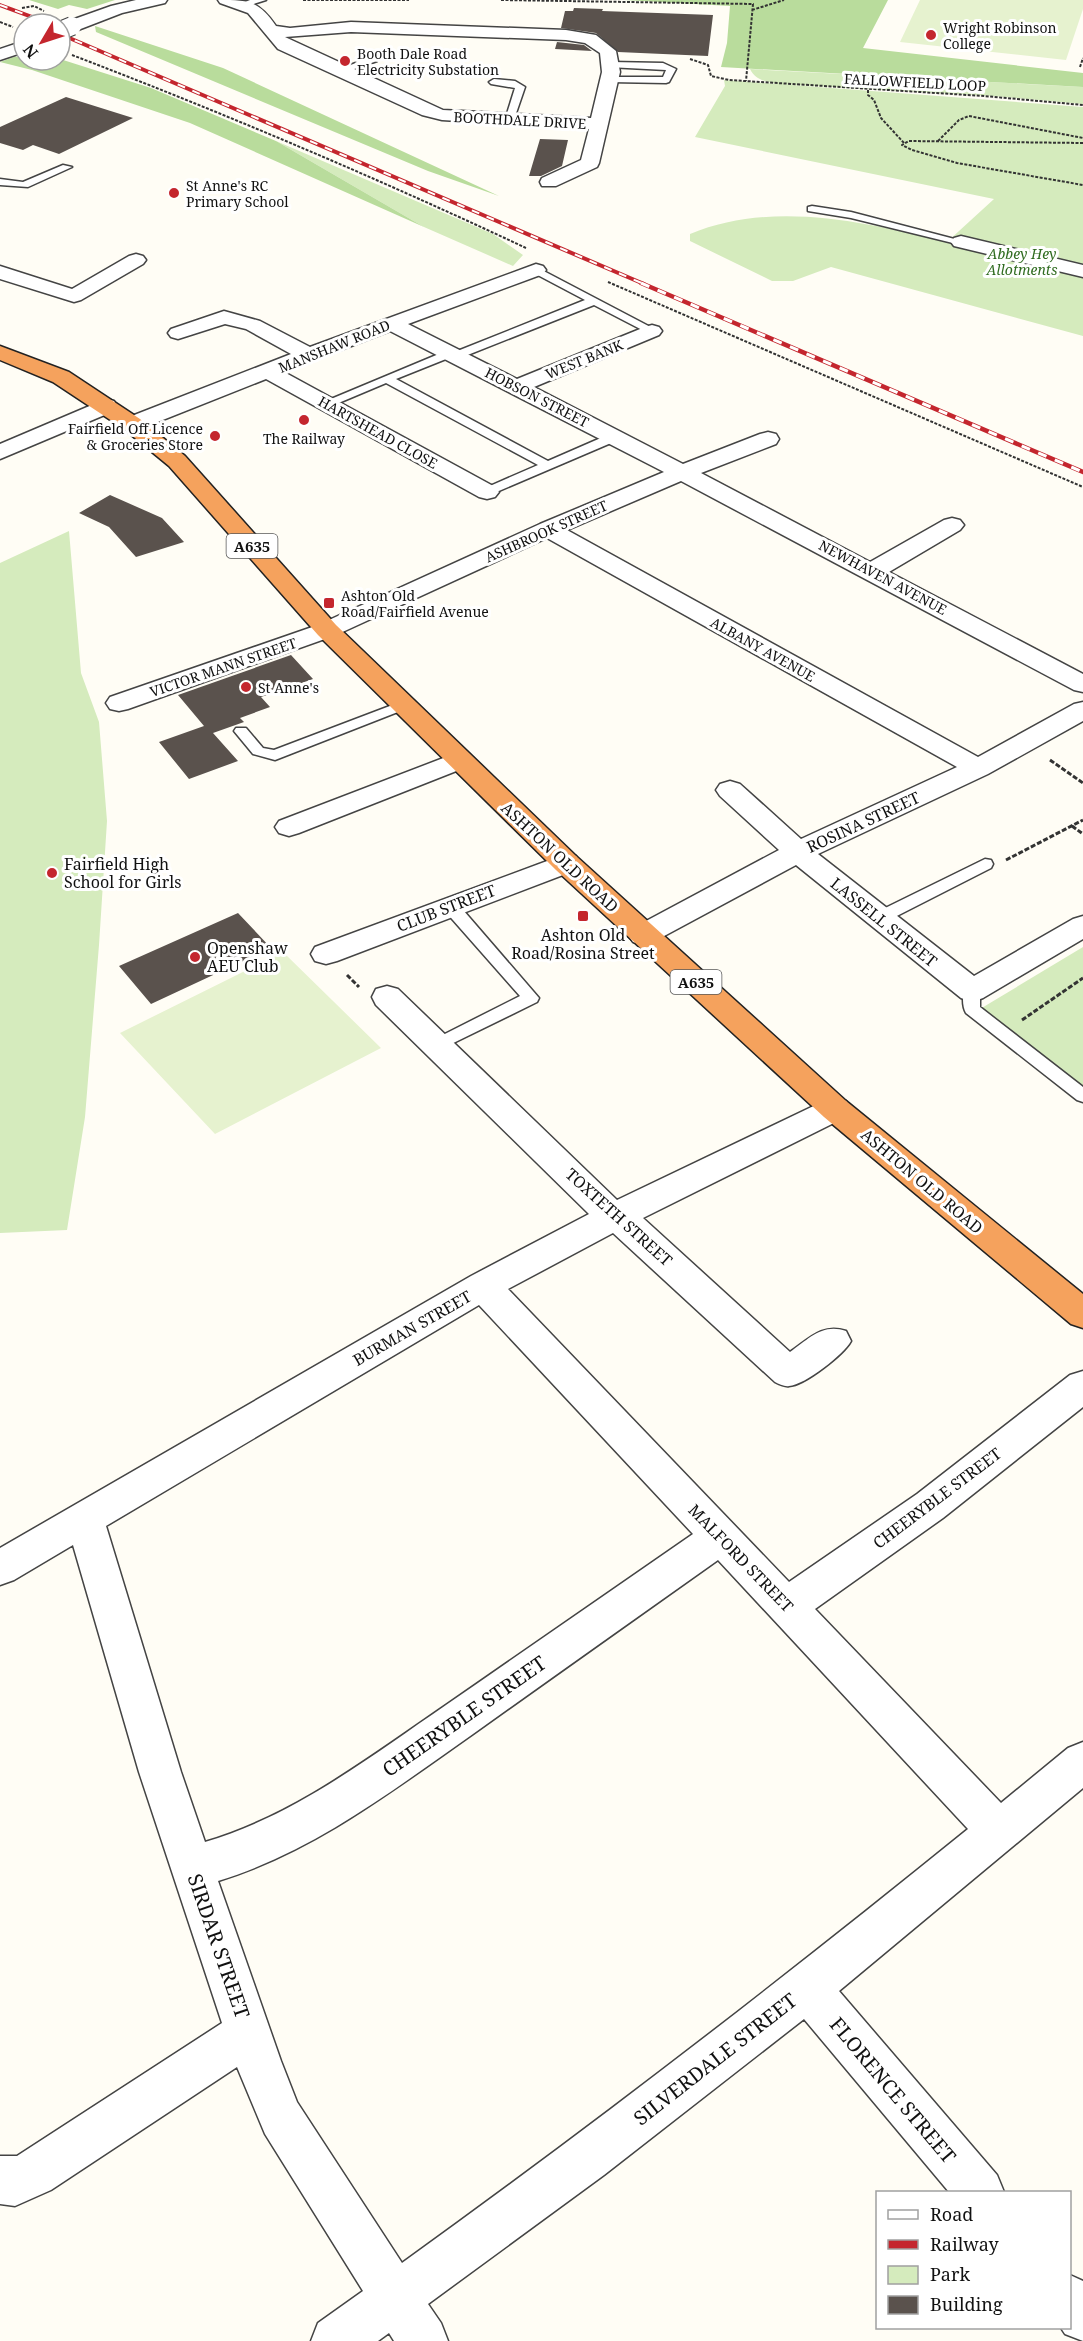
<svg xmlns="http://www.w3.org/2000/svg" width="1083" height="2341" font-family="'Noto Serif',serif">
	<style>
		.green { fill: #d5ebbd }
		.forest { fill: #b9dc9c }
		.pitch { fill: #e6f2cf }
		.building { fill: #5a524d }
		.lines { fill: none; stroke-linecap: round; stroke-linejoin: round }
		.lane-casing { stroke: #444; stroke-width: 3 }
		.street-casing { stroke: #444; stroke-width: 3 }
		.highway-casing { stroke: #222; stroke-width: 3 }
		.path-far1 { stroke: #333; stroke-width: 2; stroke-dasharray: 3 1.5; stroke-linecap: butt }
		.path { stroke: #333; stroke-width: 3; stroke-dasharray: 5 2; stroke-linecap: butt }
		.lane { fill: #fff; fill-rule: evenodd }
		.street { fill: #fff; fill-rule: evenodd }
		.highway { fill: #f5a25d; fill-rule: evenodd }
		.rail-far1-casing { stroke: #c4262e; stroke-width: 4 }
		.rail-casing { stroke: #c4262e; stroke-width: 4.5 }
		.rail-far1 { stroke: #fff; stroke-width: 2; stroke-dasharray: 8; stroke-linecap: butt }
		.rail { stroke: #fff; stroke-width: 3; stroke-dasharray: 9; stroke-linecap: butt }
		.street-bridge-casing { stroke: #444; stroke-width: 20; stroke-linecap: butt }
		.street-bridge { stroke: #fff; stroke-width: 18 }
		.poi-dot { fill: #c4262e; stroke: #fff; stroke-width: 2 }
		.labels { text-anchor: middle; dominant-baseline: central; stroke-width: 6; stroke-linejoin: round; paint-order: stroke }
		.far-poi-label { font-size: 14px; fill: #111; stroke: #fff; text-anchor: start }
		.far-street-label { font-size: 14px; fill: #111; stroke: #fff }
		.far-park-label { font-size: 14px; font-style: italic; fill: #2f6b1f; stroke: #fff }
		.shield { fill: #fff; stroke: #585858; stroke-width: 1.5 }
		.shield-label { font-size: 15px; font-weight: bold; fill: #111 }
		.street-label { font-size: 16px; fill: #111; stroke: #fff }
		.poi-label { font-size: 16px; fill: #111; stroke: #fff; text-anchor: start }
		.near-street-label { font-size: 20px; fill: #111; stroke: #fff }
	</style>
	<rect width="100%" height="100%" fill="#fffdf5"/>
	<path class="green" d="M750 69 1083 87V104L993 96 778 84C766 81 756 81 750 69Z
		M724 80 1083 107V336L831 267 793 281H772L690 241V234C773 200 864 222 947 242L994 199 695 137 725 86Z
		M276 141 493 234 523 255 513 266 424 227Z
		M69 531 81 673 99 722 107 821 99 945 85 1117 67 1230 0 1233V563Z
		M1083 947V1090L980 1009Z"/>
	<path class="forest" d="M29 0H115L87 9 69 5 58 9Z
		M624 0H888L863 48 1083 73V87L721 67 727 43 730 6Z
		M95 26 223 68 499 196 428 171 96 32Z
		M24 56V60L60 59 151 88 276 141 424 227 190 123 32 70 0 62 14 57Z"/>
	<path class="pitch" d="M920 0H1083V9L1066 60 900 42Z
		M283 952 381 1048 215 1134 120 1033Z"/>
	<path class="building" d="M574 8 603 9 602 11 713 15 708 56 618 52 596 33 561 28 565 11H573Z
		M557 42 584 45 592 51 555 49Z
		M66 97 133 118 59 154 33 145 23 150 0 143V127Z
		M540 139 568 140 562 166 541 176H529Z
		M110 495 162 518 184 542 136 557 109 527 79 513Z
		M291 655 313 679 261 697 270 707 240 718 244 722 213 733 238 761 189 779 159 742 204 726 178 695Z
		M238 913 271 948 151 1004 119 966Z"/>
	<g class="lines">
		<defs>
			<path id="lane" d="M250 0H266L244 7 240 4Z
				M374 56 377 57V61L340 74 335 71Z
				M611 62 663 63 676 69 669 82 666 83 610 82 605 79 607 77H663L666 70 608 67 606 65Z
				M494 79 515 81 525 87 513 122 505 120 515 88 491 84 489 82Z
				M63 165 72 167 28 187 0 185V179L23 182Z
				M812 206 851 212 966 242 961 245 851 218 808 211V207Z
				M536 267 658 331 656 333H648L594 305 460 358 451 357 396 379 548 461 610 434H618V440L487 496 483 495 481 492 483 489 538 465 386 383 329 407 325 408 319 404 446 351 455 352 585 300 532 272V268Z
				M403 701 410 705 408 708 275 760 253 754 234 731 236 728H246L263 748 274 750Z
				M985 859 991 860 993 864 991 868 885 922H873L871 918 873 914Z
				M451 902 457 903 539 998 537 1002 437 1051 431 1049 428 1045 431 1041 520 996 445 911 443 907 445 903Z
				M972 985 978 987 980 991V1007L1083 1087V1102L1077 1100 966 1013C962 1006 962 994 966 987Z"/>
			<path id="street" d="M136 0H167L165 3 122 13 78 30H66L64 26 66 22 111 6Z
				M218 0C248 0 258 0 276 26L290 28 351 22 566 30 596 35 616 51 620 72 599 163 597 167 556 186H542L540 182 542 178 581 160 589 129 442 120 422 115 278 49 248 13 220 3ZM351 32 566 40 585 43 600 53 602 72 591 118 443 110 285 37Z
				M24 41V52L0 60V49Z
				M961 236 1083 265V277L954 246 951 242 954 238Z
				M136 254 143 256 146 260 143 264 81 300 74 302 0 279V266L72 289 129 256Z
				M536 264 543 266 546 270 543 274 408 324 517 379 645 327 652 325 659 327 662 331 659 335 534 387 683 464 760 434 768 432 776 434 779 439 776 444 701 473 870 562 944 520 952 518 960 520 964 525 960 530 889 572 1083 674V692L1074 690 681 481 567 530 978 757 1074 704 1083 702V721L988 774 818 854 974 976 1073 919 1083 916V939L983 998 972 1002 961 998 796 865 653 942 643 945 633 942 628 935 633 928 779 850 720 796 716 790 720 784 730 781 740 784 801 839 957 767 547 538 336 635 128 709 119 711 110 709 106 703 110 697 318 625 540 524 664 472 390 331 284 372 495 487 499 492 495 497 487 499 479 497 266 379 140 429 132 431 124 429 121 424 124 419 291 354 246 329 225 324 178 339 171 337 168 333 171 329 224 311 260 321 310 347Z
				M106 399 114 401 117 406 114 411 0 459V444Z
				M459 752 469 754 473 760 469 766 299 833 289 836 279 833 275 827 279 821Z
				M566 854 576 856 580 863 576 870 337 961 326 964 315 961 311 954 315 947Z
				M387 986 398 989 617 1200 824 1101 835 1097 846 1101 851 1109 846 1117 643 1218 790 1352C809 1339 822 1323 846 1331L851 1341C844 1354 805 1385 789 1386 785 1387 779 1384 775 1382L613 1233 508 1289 789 1582 917 1494 1070 1375 1083 1371V1407L943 1518 815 1609 1001 1803 1068 1748 1083 1742V1788L839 1991 997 2175 1004 2192H949L804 2019 604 2175 428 2304 441 2323 448 2341H394L389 2333 378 2341H311L318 2323 363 2291 265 2134 237 2067 51 2190 15 2206 0 2204V2156H17L222 2023 139 1772 73 1545 14 1580 0 1585V1548L471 1276 589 1214 376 1005 372 997 376 989ZM479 1305 693 1534C611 1591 528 1648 446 1705 370 1757 294 1816 205 1842L181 1772 106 1526ZM718 1560 968 1829C783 1979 595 2124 402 2263L297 2102 281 2061 218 1881C313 1852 393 1790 473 1734 554 1676 636 1618 718 1560Z
				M1070 2275 1083 2281V2341L1065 2334 1061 2328H1070Z"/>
			<path id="highway" d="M0 346 69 372 140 419 185 456 336 625 576 856 846 1101 1083 1294V1328L1071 1324 824 1117 556 870 318 635 169 466 124 429 53 382 0 360Z"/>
		</defs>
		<use href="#lane" class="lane-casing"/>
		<use href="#street" class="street-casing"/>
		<use href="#highway" class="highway-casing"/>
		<path class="path-far1" d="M303 0H409
			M501 0 753 4 746 81
			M22 8 34 6 44 11
			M752 10 784 0
			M0 22 13 27
			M72 55C226 114 377 178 526 248
			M690 59 708 65 711 76 729 80 984 96 1083 105
			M1080 67 1083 58
			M868 90V95L874 100 881 118 904 143
			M938 141 959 120 969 116 1083 138
			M1083 143 909 141 902 145 912 150 957 163 1083 185
			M608 282 1083 487"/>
		<path class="path" d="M1050 760 1083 783
			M1072 826 1083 834
			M1006 860 1083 820
			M347 975 359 987
			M1022 1020 1083 978"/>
		<use href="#lane" class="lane"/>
		<use href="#street" class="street"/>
		<use href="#highway" class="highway"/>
		<defs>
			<path id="rail-far1" d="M0 5 51 24
				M60 34 644 284"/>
			<path id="rail" d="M641 283 1083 472"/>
		</defs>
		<use href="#rail-far1" class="rail-far1-casing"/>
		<use href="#rail" class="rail-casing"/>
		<use href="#rail-far1" class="rail-far1"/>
		<use href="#rail" class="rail"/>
		<defs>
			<path id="street-bridge" d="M60 31 72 26"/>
		</defs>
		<use href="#street-bridge" class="street-bridge-casing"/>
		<use href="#street-bridge" class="street-bridge"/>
	</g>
	<g class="poi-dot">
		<circle cx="931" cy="35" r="6"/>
		<circle cx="345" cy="61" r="6"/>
		<circle cx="174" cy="193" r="6"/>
		<circle cx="304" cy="420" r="6"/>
		<circle cx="215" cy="436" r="6"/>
		<rect x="323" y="597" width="12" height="12" rx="3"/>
		<circle cx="246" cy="687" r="6"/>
		<circle cx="52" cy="873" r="6"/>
		<rect x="577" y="910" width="12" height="12" rx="3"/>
		<circle cx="195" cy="957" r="6"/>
	</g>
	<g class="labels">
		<g class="far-poi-label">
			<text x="943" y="27">Wright Robinson<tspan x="943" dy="16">College</tspan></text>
			<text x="357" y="53">Booth Dale Road<tspan x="357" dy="16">Electricity Substation</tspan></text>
			<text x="186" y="185">St Anne's RC<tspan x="186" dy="16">Primary School</tspan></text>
			<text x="203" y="428" text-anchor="end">Fairfield Off Licence<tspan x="203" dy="16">&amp; Groceries Store</tspan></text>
			<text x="304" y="438" text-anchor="middle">The Railway</text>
			<text x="341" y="595">Ashton Old<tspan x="341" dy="16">Road/Fairfield Avenue</tspan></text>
			<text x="258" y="687">St Anne's</text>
		</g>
		<g class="far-street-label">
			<text transform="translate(915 82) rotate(3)">FALLOWFIELD LOOP</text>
			<text transform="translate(520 120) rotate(3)">BOOTHDALE DRIVE</text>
			<text transform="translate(334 346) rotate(-22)">MANSHAW ROAD</text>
			<text transform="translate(584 359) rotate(-22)">WEST BANK</text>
			<text transform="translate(537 397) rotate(27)">HOBSON STREET</text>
			<text transform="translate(378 432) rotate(29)">HARTSHEAD CLOSE</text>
			<text transform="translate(546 531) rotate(-24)">ASHBROOK STREET</text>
			<text transform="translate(883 577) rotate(28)">NEWHAVEN AVENUE</text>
			<text transform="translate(763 649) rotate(29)">ALBANY AVENUE</text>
			<text transform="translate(223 667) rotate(-19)">VICTOR MANN STREET</text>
		</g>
		<g class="far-park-label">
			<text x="1022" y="253">Abbey Hey<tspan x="1022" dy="16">Allotments</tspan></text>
		</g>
		<g class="shield">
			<rect x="226.5" y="534" width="51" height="24" rx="4.5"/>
			<rect x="670.5" y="970" width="51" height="24" rx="4.5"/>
		</g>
		<g class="shield-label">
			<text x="252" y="546">A635</text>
			<text x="696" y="982">A635</text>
		</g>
		<g class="street-label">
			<text transform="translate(863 822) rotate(-25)">ROSINA STREET</text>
			<text transform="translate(560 857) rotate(43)">ASHTON OLD ROAD</text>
			<text transform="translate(446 908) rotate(-21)">CLUB STREET</text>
			<text transform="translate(884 922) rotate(39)">LASSELL STREET</text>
			<text transform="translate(922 1181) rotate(40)">ASHTON OLD ROAD</text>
			<text transform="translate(619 1217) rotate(42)">TOXTETH STREET</text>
			<text transform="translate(412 1328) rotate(-30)">BURMAN STREET</text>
			<text transform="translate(937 1498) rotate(-37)">CHEERYBLE STREET</text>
			<text transform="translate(741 1558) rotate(46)">MALFORD STREET</text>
		</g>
		<g class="poi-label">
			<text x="64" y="864">Fairfield High<tspan x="64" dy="18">School for Girls</tspan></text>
			<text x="583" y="935" text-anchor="middle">Ashton Old<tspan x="583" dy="18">Road/Rosina Street</tspan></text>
			<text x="207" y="948">Openshaw<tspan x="207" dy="18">AEU Club</tspan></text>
		</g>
		<g class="near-street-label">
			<text transform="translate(464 1716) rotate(-35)">CHEERYBLE STREET</text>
			<text transform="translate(219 1946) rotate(71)">SIRDAR STREET</text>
			<text transform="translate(715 2059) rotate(-38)">SILVERDALE STREET</text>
			<text transform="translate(893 2090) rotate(50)">FLORENCE STREET</text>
		</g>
	</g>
	<rect x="876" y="2191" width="195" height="138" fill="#ffffff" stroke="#a0a0a0" stroke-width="1.5"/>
	<rect x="888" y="2210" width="30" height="9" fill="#ffffff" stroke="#a0a0a0" stroke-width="1.5"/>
	<text x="930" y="2221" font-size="18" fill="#111111">Road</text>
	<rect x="888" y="2240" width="30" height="9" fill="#c4262e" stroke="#a0a0a0" stroke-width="1.5"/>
	<text x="930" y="2251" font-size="18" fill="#111111">Railway</text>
	<rect x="888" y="2266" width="30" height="18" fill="#d5ebbd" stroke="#a0a0a0" stroke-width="1.5"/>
	<text x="930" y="2281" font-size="18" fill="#111111">Park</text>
	<rect x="888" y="2296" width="30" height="18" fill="#5a524d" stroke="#a0a0a0" stroke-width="1.5"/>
	<text x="930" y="2311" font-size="18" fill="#111111">Building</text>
	<g transform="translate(42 42) rotate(231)"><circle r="28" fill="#ffffff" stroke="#a0a0a0" stroke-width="1.5"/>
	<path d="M0-4.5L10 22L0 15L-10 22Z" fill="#c4262e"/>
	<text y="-9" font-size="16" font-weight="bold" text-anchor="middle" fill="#111111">N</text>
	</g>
</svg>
